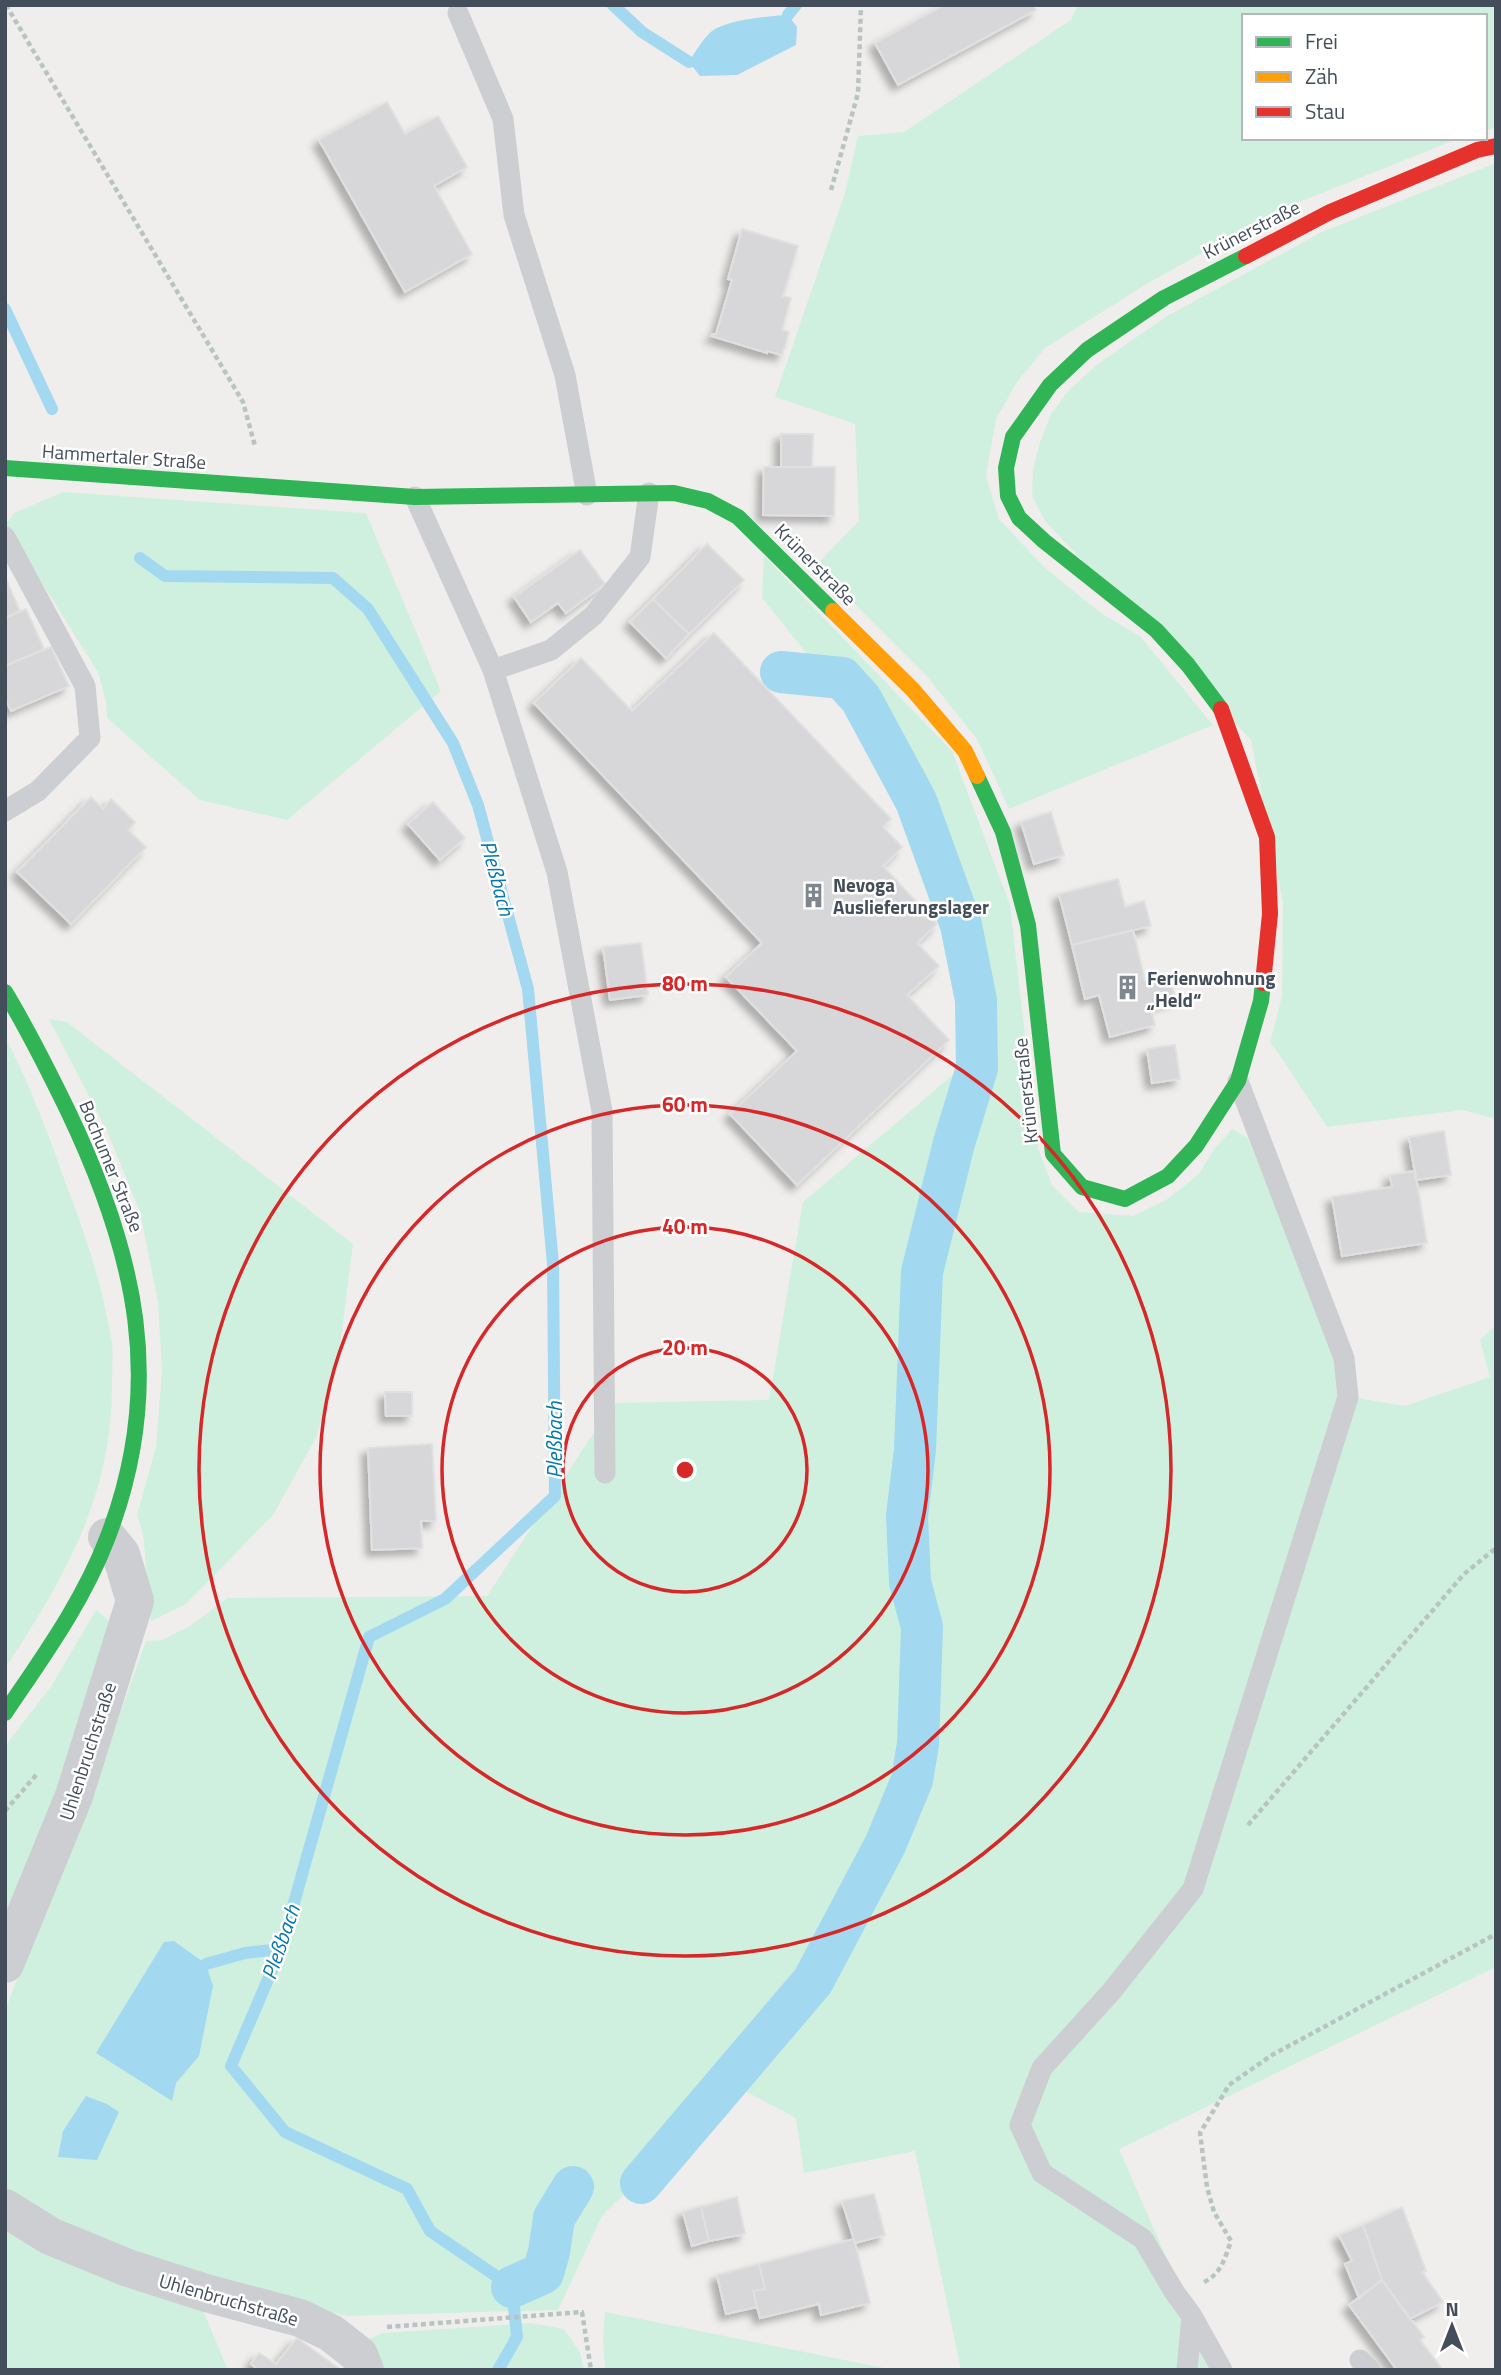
<svg xmlns="http://www.w3.org/2000/svg" width="1501" height="2375" font-family="'Titillium Web',sans-serif">
	<style>
		.green { fill: #d0f0df }
		.water { fill: #a2d8f0 }
		.lines { fill: none; stroke-linecap: round; stroke-linejoin: round }
		.stream { stroke: #a2d8f0; stroke-width: 12 }
		.canal { stroke: #a2d8f0; stroke-width: 42 }
		.building { fill: #d7d7d9; stroke: #e0e0e0; stroke-width: 2; filter: url(#shadow) }
		.path { stroke: #b7c4c2; stroke-width: 4.5; stroke-dasharray: 5 3.5; stroke-linecap: butt }
		.lane { stroke: #ccced1; stroke-width: 21 }
		.street { stroke: #ccced1; stroke-width: 38 }
		.fast { stroke: #30b455; stroke-width: 16 }
		.slow { stroke: #ff9f0a; stroke-width: 16 }
		.jam { stroke: #e5322d; stroke-width: 16 }
		.ring { fill: none; stroke: #d62828; stroke-width: 3.5 }
		.labels { text-anchor: middle; dominant-baseline: central; stroke-width: 5; stroke-linejoin: round; paint-order: stroke }
		.street-label { font-size: 19px; fill: #444e5b; stroke: #fff }
		.poi-label { font-size: 19px; font-weight: bold; fill: #444e5b; stroke: #fff; text-anchor: start }
		.water-label { font-size: 21px; font-style: italic; fill: #0378af; stroke: #fff }
		.centre { fill: #d62828; stroke: #fff; stroke-width: 3.5 }
		.ring-label { font-size: 21px; text-anchor: middle; font-weight: bold; fill: #d62828; stroke: #fff; stroke-width: 5; stroke-linejoin: round; paint-order: stroke }
	</style>
	<defs>
		<filter id="shadow"><feDropShadow dx="-6" dy="6" stdDeviation="3.5" flood-color="#0004"/></filter>
	</defs>
	<rect width="100%" height="100%" fill="#efeeed"/>
	<path class="green" d="M1078 5H1496V127L1485 131V16H1244V138H1460L1284 208 1148 283 1045 348 1017 382 996 419 986 476 999 519 1044 567 1102 614 1140 636 1213 725 1009 809 977 739 925 674 836 585 818 563 859 521 855 424 775 397 845 193 858 136 904 132 1071 20Z
		M1496 163V1119L1463 1110 1327 1127 1277 1051 1270 1043 1282 996 1283 903 1251 740 1045 521 1032 496 1033 470 1039 445 1051 414 1069 390 1099 363 1167 316 1322 232Z
		M63 492 366 513 441 691 287 820 200 800 107 718 106 702 98 672 5 524 14 513Z
		M764 556 952 751 1010 905 1038 1148 1052 1185 1079 1212 1133 1216 1166 1200 1198 1175 1215 1148 1232 1129 1248 1138 1321 1321 1358 1398 1405 1406 1490 1377 1480 1340 1496 1325V1967L1119 2149 1192 2316 1213 2370H961L915 2151 804 2173 796 2118 741 2089 672 2146 602 2216 558 2310 348 2316 209 2285 65 2229 5 2189V2011L50 1892 94 1785 146 1641 162 1640 190 1626 227 1598 487 1596 613 1403 769 1400 803 1202 961 1068 943 823 762 598Z
		M49 1019 67 1022 353 1244 337 1370 316 1438 273 1515 186 1604 151 1621 143 1534 137 1515 156 1447 162 1370 158 1302 140 1212 107 1131Z
		M5 1037C30 1084 48 1134 66 1184 85 1233 102 1285 111 1337 114 1352 112 1369 112 1385 112 1496 65 1578 5 1668Z
		M96 1610 115 1626 26 1875 5 1925V1746L52 1685Z
		M5 2224 202 2308 228 2370H5Z
		M605 2312 894 2370H605L603 2339Z
		M531 2323 564 2329 580 2352 584 2370H380L366 2340 383 2333Z"/>
	<path class="water" d="M788 15 797 27 796 45 737 75 700 76 689 62C696 51 706 33 717 28 734 19 769 16 788 15Z
		M174 1941 206 1964 213 1986 199 2056 176 2083 172 2101 96 2053 164 1942Z
		M86 2096 107 2104 119 2112 97 2160 58 2157 63 2131Z"/>
	<g class="lines">
		<path class="stream" d="M613 5 642 32 689 62
			M788 15 796 5
			M5 309 52 409
			M140 558 165 576 333 578 368 609 453 743 478 805 528 989 553 1264 555 1496 445 1599 369 1637 281 1949 231 2066 285 2132 407 2189 430 2231 512 2287 517 2337 498 2370
			M206 1964 245 1953 281 1949"/>
		<path class="canal" d="M641 2183 813 1981 885 1845 912 1780 918 1744 922 1627 910 1582 907 1516 915 1450 922 1272 954 1143 977 1068 976 1000 961 925 916 801 861 699 842 678 781 672
			M512 2287 543 2273 549 2252 554 2218 573 2187"/>
	</g>
	<path class="building" d="M944 5H1033L1036 10 898 85 875 43Z
		M387 102 405 134 438 116 467 167 434 186 472 254 405 292 319 140Z
		M742 229 798 246 783 296 791 298 782 330 789 332 782 355 767 351V353L711 336 712 334H716L732 280 728 279Z
		M781 434H813L812 467H781Z
		M764 467H835L834 516 763 515Z
		M707 544 744 580 689 634 653 599Z
		M580 550 605 584 566 613 558 603 531 622 514 597Z
		M5 577 20 611 5 618Z
		M653 599 689 634 666 658 630 622Z
		M26 609 44 649 5 666V618Z
		M714 633 891 819 883 827 902 847 883 866 937 924 917 943 939 966 907 995 949 1040 797 1185 730 1114 797 1051 726 977 762 943 534 703 581 658 632 711Z
		M51 647 69 686 11 711 5 698V666Z
		M91 797 103 809 111 799 135 822 128 830 146 847 71 924 17 872Z
		M433 802 465 838 440 860 408 824Z
		M1051 812 1064 855 1034 864 1021 822Z
		M1118 879 1125 907 1144 901 1151 926 1072 945 1059 894Z
		M1133 930 1145 981 1169 974 1175 999 1150 1006 1155 1025 1110 1037 1099 995 1085 999 1072 945Z
		M641 943 648 995 610 1000 603 947Z
		M1175 1045 1180 1079 1152 1083 1147 1049Z
		M1444 1131 1451 1175 1416 1180 1409 1137Z
		M1415 1171 1427 1243 1342 1256 1332 1197 1392 1187 1390 1175Z
		M385 1392H412V1416H386Z
		M432 1444 436 1521H421L422 1548 372 1550 368 1448Z
		M874 2194 885 2235 855 2243 842 2201Z
		M737 2197 745 2234 709 2241 701 2207Z
		M701 2206 709 2241 692 2246 683 2212Z
		M1402 2207 1426 2271 1422 2272 1443 2302 1410 2319 1382 2280 1363 2225Z
		M1363 2225 1382 2280 1359 2298 1345 2264 1352 2261 1339 2235Z
		M854 2239 870 2303 821 2315 819 2304 760 2318 753 2291 765 2289 759 2264Z
		M759 2264 765 2289 753 2291 757 2307 726 2314 717 2275Z
		M1382 2280 1424 2337 1420 2340 1443 2370H1397L1349 2305Z
		M297 2338 341 2370H259L251 2364 259 2353 276 2364Z"/>
	<g class="lines">
		<path class="path" d="M6 5 243 402 255 446
			M831 190 858 93 861 5
			M5 1811 37 1774
			M1248 1825 1464 1574 1496 1548
			M1204 2282C1221 2274 1225 2258 1231 2241L1214 2212 1207 2187 1200 2133 1229 2085 1272 2055 1496 1934
			M387 2327 582 2312 591 2370"/>
		<path class="lane" d="M458 13 503 119 514 215 565 375 587 495
			M415 497 493 670 557 872 602 1111 605 1473
			M5 537 85 686 90 738 38 791 5 811
			M493 670 551 650 594 615 640 557 649 493
			M1360 2360 1370 2370
			M1187 2370 1192 2316
			M1222 2370 1192 2316 1175 2293 1143 2239 1042 2173 1020 2125 1042 2068 1111 1992 1193 1889 1348 1397 1344 1358 1238 1081"/>
		<path class="street" d="M5 1964 74 1796 135 1601 121 1554 107 1537
			M5 2208 50 2236 128 2268 206 2293 300 2318 331 2333 359 2355 365 2370"/>
		<path class="fast" d="M5 468 415 497 674 493 708 501 738 517 833 611
			M1221 709 1188 665 1156 630 1044 541 1019 518 1008 496 1006 468 1013 437 1050 385 1087 350 1164 298 1246 256
			M977 776 1003 832 1028 925 1053 1154 1082 1187 1125 1199 1168 1176 1196 1146 1238 1081 1261 1001 1263 983
			M5 992C28 1030 48 1070 67 1109 136 1253 167 1385 107 1539 83 1602 42 1658 5 1713"/>
		<path class="slow" d="M833 611 913 690 965 751 977 776"/>
		<path class="jam" d="M1246 256 1330 212 1477 150 1496 146
			M1221 709 1267 837 1270 914 1263 983"/>
	</g>
	<g class="ring">
		<circle cx="685" cy="1470" r="122"/>
		<circle cx="685" cy="1470" r="243"/>
		<circle cx="685" cy="1470" r="365"/>
		<circle cx="685" cy="1470" r="486"/>
	</g>
	<defs>
		<symbol id="building-bare" viewBox="-9 -9 18 18"><path d="M-4-6H4V6H1V3H-1V6H-4ZM-2.5-4.3h1.7v1.8h-1.7ZM.8-4.3h1.7v1.8H.8ZM-2.5-1h1.7V.8h-1.7ZM.8-1h1.7V.8H.8Z" fill="#80868e" stroke="#fff" stroke-width="2.5" paint-order="stroke"/></symbol>
	</defs>
	<g fill-rule="evenodd">
		<use href="#building-bare" x="796" y="878" width="35" height="35"/>
		<use href="#building-bare" x="1110" y="970" width="35" height="35"/>
	</g>
	<g class="labels">
		<g class="street-label">
			<text transform="translate(1251 229) rotate(-27)">Krünerstraße</text>
			<text transform="translate(124 456) rotate(4)">Hammertaler Straße</text>
			<text transform="translate(816 564) rotate(45)">Krünerstraße</text>
			<text transform="translate(1025 1091) rotate(-96)">Krünerstraße</text>
			<text transform="translate(112 1166) rotate(68)">Bochumer Straße</text>
			<text transform="translate(87 1751) rotate(-72)">Uhlenbruchstraße</text>
			<text transform="translate(229 2299) rotate(16)">Uhlenbruchstraße</text>
		</g>
		<g class="poi-label">
			<text x="833" y="884">Nevoga<tspan x="833" dy="22">Auslieferungslager</tspan></text>
			<text x="1147" y="977">Ferienwohnung<tspan x="1147" dy="22">„Held“</tspan></text>
		</g>
		<g class="water-label">
			<text transform="translate(498 878) rotate(75)">Pleßbach</text>
			<text transform="translate(554 1440) rotate(-90)">Pleßbach</text>
			<text transform="translate(280 1942) rotate(-71)">Pleßbach</text>
		</g>
	</g>
	<circle cx="685" cy="1470" r="10" class="centre"/>
	<g class="ring-label">
		<text x="685" y="991">80 m</text>
		<text x="685" y="1112">60 m</text>
		<text x="685" y="1234">40 m</text>
		<text x="685" y="1355">20 m</text>
	</g>
	<rect width="1501" height="2375" fill="none" stroke="#444e5b" stroke-width="14"/>
	<rect x="1242" y="14" width="245" height="126" fill="#ffffff" stroke="#b4b8bd" stroke-width="2"/>
	<rect x="1256" y="37" width="35" height="10" fill="#30b455" stroke="#b4b8bd" stroke-width="2"/>
	<text x="1305" y="49" font-size="21" fill="#444e5b">Frei</text>
	<rect x="1256" y="72" width="35" height="10" fill="#ff9f0a" stroke="#b4b8bd" stroke-width="2"/>
	<text x="1305" y="84" font-size="21" fill="#444e5b">Zäh</text>
	<rect x="1256" y="107" width="35" height="10" fill="#e5322d" stroke="#b4b8bd" stroke-width="2"/>
	<text x="1305" y="119" font-size="21" fill="#444e5b">Stau</text>
	<g transform="translate(1452 2326)" stroke="#ffffff" stroke-width="5" paint-order="stroke">
	<path d="M0-5L12 26L0 18L-12 26Z" fill="#444e5b"/>
	<text y="-10" font-size="19" font-weight="bold" text-anchor="middle" fill="#444e5b">N</text>
	</g>
</svg>
